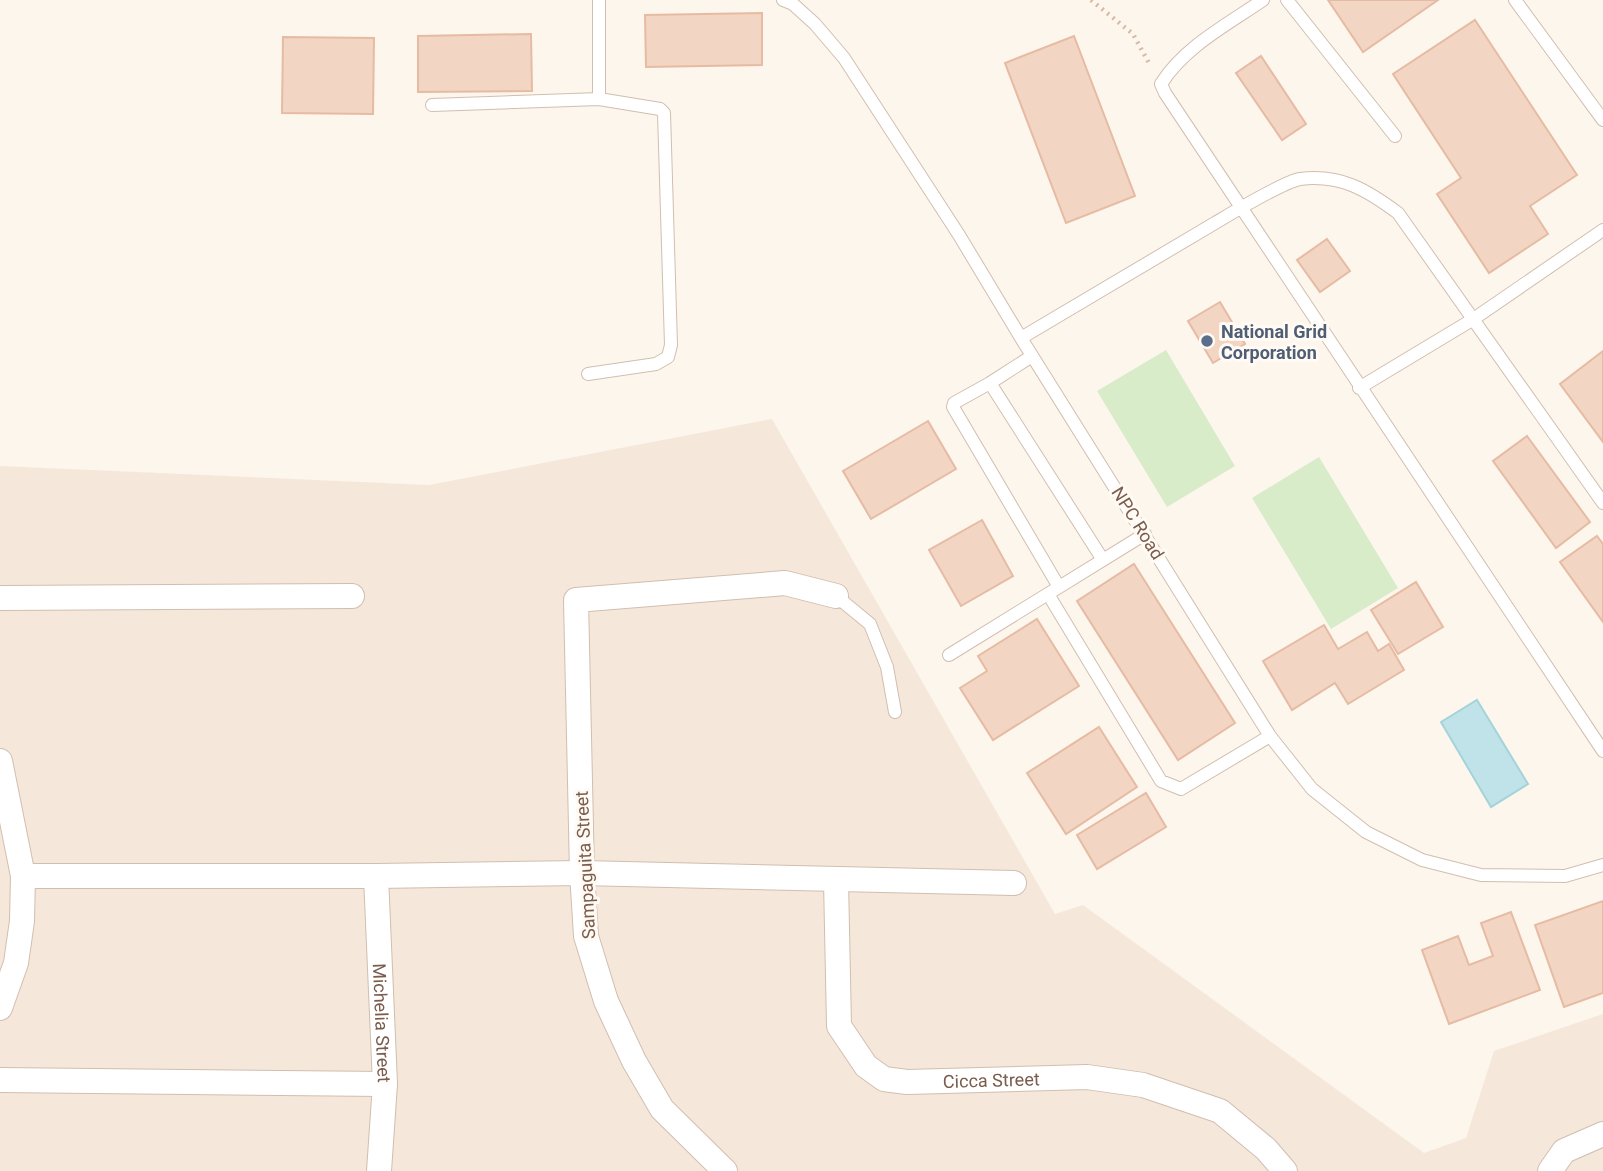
<svg xmlns="http://www.w3.org/2000/svg" width="1603" height="1171" font-family="Roboto,sans-serif">
	<style>
		.residential { fill: #f5e8da }
		.green { fill: #d8ecc9 }
		.water { fill: #bfe3e8; stroke: #a5d3da; stroke-width: 2 }
		.building { fill: #f3d5c3; stroke: #e6bba3; stroke-width: 2 }
		.lines { fill: none; stroke-linecap: round; stroke-linejoin: round }
		.service-casing { stroke: #d1beb0; stroke-width: 14 }
		.minor-casing { stroke: #d1beb0; stroke-width: 26 }
		.path { stroke: #d9b8a5; stroke-width: 4.5; stroke-dasharray: 2 5; stroke-linecap: butt }
		.service { stroke: #fff; stroke-width: 12 }
		.minor { stroke: #fff; stroke-width: 24 }
		.service-dot { fill: #5c6f8a; stroke: #fffaf3; stroke-width: 2.5 }
		.labels { text-anchor: middle; dominant-baseline: central; stroke-width: 6; stroke-linejoin: round; paint-order: stroke }
		.service-label { font-size: 18px; font-weight: bold; fill: #4e5e75; stroke: #fffaf3; text-anchor: start }
		.street-label { font-size: 18px; fill: #7a5c4d; stroke: #fffaf3 }
	</style>
	<rect width="100%" height="100%" fill="#fdf6ec"/>
	<path class="residential" d="M772 419 1055 914 1083 905 1424 1153 1466 1138 1494 1051 1603 1014V1171H0V466L429 485Z"/>
	<path class="green" d="M1166 350 1235 466 1167 507 1097 391Z
		M1319 457 1398 588 1331 629 1252 498Z"/>
	<path class="water" d="M1477 700 1528 784 1491 807 1441 722Z"/>
	<path class="building" d="M1328 0H1438L1363 52Z
		M762 13V65L646 67 645 15Z
		M1475 20 1577 175 1530 206 1548 234 1489 273 1437 194 1461 178 1393 74Z
		M531 34 532 91 418 92V36Z
		M1074 36 1135 196 1066 223 1005 63Z
		M283 37 374 38 373 114 282 113Z
		M1261 56 1306 124 1282 140 1236 73Z
		M1327 239 1350 271 1320 292 1297 260Z
		M1220 302 1245 344 1213 363 1188 321Z
		M1603 351V442L1560 384Z
		M928 421 956 469 871 519 843 471Z
		M1527 436 1590 522 1556 548 1493 461Z
		M982 520 1013 576 961 606 929 550Z
		M1597 536 1603 544V622L1560 562Z
		M1134 564 1235 723 1178 760 1077 601Z
		M1416 582 1443 627 1398 654 1371 610Z
		M1037 619 1079 686 993 740 960 688 987 671 978 656Z
		M1324 625 1338 649 1367 632 1378 651 1389 644 1404 670 1348 704 1335 683 1292 710 1263 661Z
		M1099 727 1137 787 1066 834 1027 773Z
		M1146 793 1166 827 1097 869 1077 835Z
		M1603 901V993L1564 1007 1535 925Z
		M1511 912 1540 990 1449 1024 1422 950 1458 936 1469 965 1493 956 1481 923Z"/>
	<g class="lines">
		<defs>
			<path id="service" d="M783 0 793 4 815 24 844 58 959 235 1021 338 1270 736 1312 789 1366 832 1422 860 1481 875 1565 876 1603 865
				M1263 0C1228 24 1184 47 1161 84L1165 93 1603 751
				M1287 0 1395 136
				M1515 0 1603 120
				M432 105 599 99
				M1021 338C1085 300 1150 262 1215 223 1232 213 1283 182 1300 179 1341 174 1367 190 1398 213L1603 503
				M1032 356 990 383 1103 560
				M588 374 656 364 668 357 671 345 664 113 660 109 599 99V0
				M990 383 954 403 953 407 1059 587
				M1359 388 1472 320 1603 230
				M1048 594 1161 781 1181 789 1270 736
				M836 596 870 624 887 667 895 712
				M949 655 1145 534"/>
			<g id="minor">
				<path d="M0 598 352 596"/>
				<path d="M0 761 23 876 22 921 16 963 0 1008"/>
				<path d="M23 876H376L582 873 1014 883"/>
				<path id="s1" d="M376 876 385 1084 379 1171"/>
				<path id="s2" d="M836 880 839 1026 866 1066 884 1079 907 1082 1087 1077 1143 1085 1220 1111 1266 1149 1285 1171"/>
				<path d="M0 1080 385 1084"/>
				<path d="M725 1171 662 1109 634 1061 606 1001 586 936 582 873 576 600 785 583 836 596"/>
				<path d="M1550 1171 1564 1151 1603 1134"/>
			</g>
		</defs>
		<use href="#service" class="service-casing"/>
		<use href="#minor" class="minor-casing"/>
		<path class="path" d="M1091 0 1133 34 1150 65"/>
		<use href="#service" class="service"/>
		<use href="#minor" class="minor"/>
	</g>
	<circle class="service-dot" cx="1207" cy="341" r="7"/>
	<g class="labels">
		<g class="service-label">
			<text x="1221" y="331">National Grid<tspan x="1221" dy="21">Corporation</tspan></text>
		</g>
		<g class="street-label">
			<text transform="translate(1138 523) rotate(58)">NPC Road</text>
			<text transform="translate(585 865) rotate(-93)">Sampaguita Street</text>
			<text stroke="none"><textPath href="#s1" startOffset="147">Michelia Street</textPath></text>
			<text stroke="none"><textPath href="#s2" startOffset="324">Cicca Street</textPath></text>
		</g>
	</g>
</svg>
